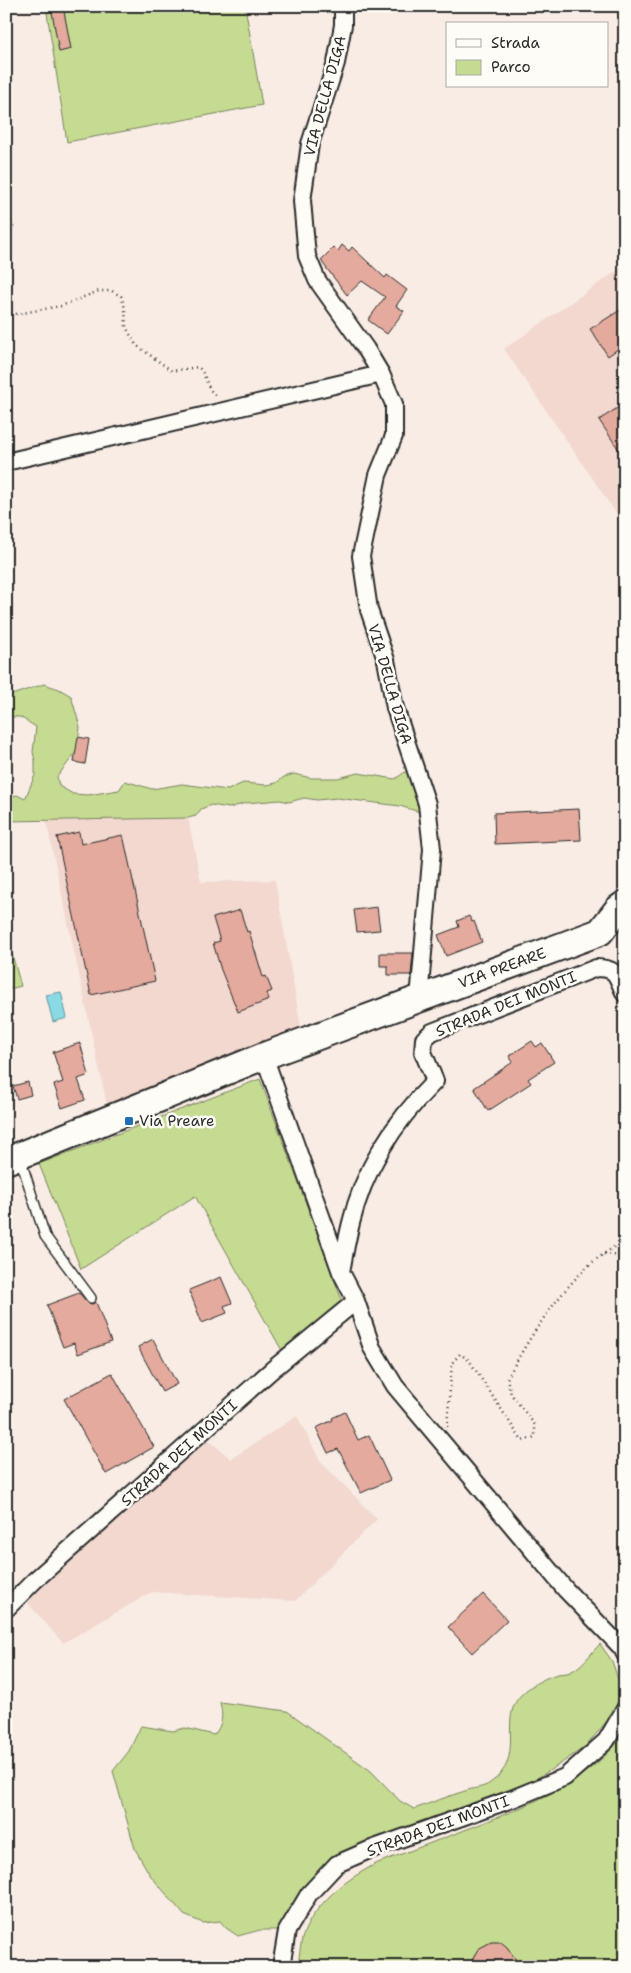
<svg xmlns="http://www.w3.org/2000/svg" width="631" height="1973" font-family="'Shantell Sans',sans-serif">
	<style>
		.built { fill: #f2d8cf }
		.green { fill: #c5db91; stroke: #78835e }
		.water { fill: #89dae4; stroke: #63949a }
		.building { fill: #e3aa9d; stroke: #2b2b2b }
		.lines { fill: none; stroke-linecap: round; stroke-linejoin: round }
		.lane-casing { stroke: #2b2b2b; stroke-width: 12 }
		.street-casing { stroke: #2b2b2b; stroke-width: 20 }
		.primary-casing { stroke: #2b2b2b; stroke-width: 30 }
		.path { stroke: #2b2b2b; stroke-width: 2.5; stroke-dasharray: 1 4; stroke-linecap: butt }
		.lane { stroke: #fdfcf7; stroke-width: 9 }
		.street { stroke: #fdfcf7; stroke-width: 16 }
		.primary { stroke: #fdfcf7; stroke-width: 26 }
		.poi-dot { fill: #1f6fb2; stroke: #fdfcf7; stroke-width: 2 }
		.labels { text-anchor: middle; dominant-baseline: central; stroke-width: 5; stroke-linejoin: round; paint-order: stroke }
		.street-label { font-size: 15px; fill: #2b2b2b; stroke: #fdfcf7 }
		.poi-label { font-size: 15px; fill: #2b2b2b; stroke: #fdfcf7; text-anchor: start }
	</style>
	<rect width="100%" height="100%" fill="#f8ece5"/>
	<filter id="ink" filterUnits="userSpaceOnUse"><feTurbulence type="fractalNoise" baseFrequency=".02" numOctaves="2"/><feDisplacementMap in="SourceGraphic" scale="10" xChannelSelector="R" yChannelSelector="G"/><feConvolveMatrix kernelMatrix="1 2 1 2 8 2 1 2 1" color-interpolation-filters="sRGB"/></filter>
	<g filter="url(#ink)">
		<path class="built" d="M625 265V526L504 349Z
			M188 818 201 882 275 880 302 1033 108 1110 46 820Z
			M297 1416 320 1461 377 1519 295 1601 152 1592 63 1643 27 1602 204 1436 231 1459Z"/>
		<path class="green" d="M46 6H245L262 105 67 142Z
			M44 684 59 689 71 696 80 727 77 751 57 777 59 786 73 794 88 795 119 790 125 781 152 789 182 784 228 790 243 783 267 785 276 783 284 777 294 774 311 778H338L358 773 395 779 411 768 423 813 400 806 337 798 317 800 304 798 289 802 280 800 246 803 229 808 211 805 201 809 196 816 188 818 6 821V798L17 795 25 799 35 775V761L33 752 36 727 20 717H6V697Z
			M6 933 21 986 6 990Z
			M260 1079 347 1314 289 1363 195 1196 81 1269 39 1164Z
			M600 1644 612 1661 620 1685 619 1697 613 1714 586 1746 560 1764 534 1780 369 1843 282 1930H260L238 1936 226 1928 220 1921 203 1923 184 1915 150 1875 135 1849 113 1771 129 1751 141 1726 173 1731 185 1728 214 1735C223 1724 223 1716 220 1702L287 1711 371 1771 400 1801 414 1809C431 1803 448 1796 465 1791 472 1788 484 1788 490 1783 528 1758 496 1718 522 1694 531 1685 546 1677 558 1674 562 1673 566 1674 570 1672 582 1667 591 1653 600 1644Z
			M625 1733V1967H298C299 1958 300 1948 302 1939 311 1905 349 1877 378 1863 411 1850 445 1838 478 1825 533 1803 589 1782 625 1733Z"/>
		<path class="water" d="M61 992 67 1018 53 1022 46 995Z"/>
		<path class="building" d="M51 6H63L71 49 59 52Z
			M342 245 349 251 352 247 385 278 387 275 407 290 396 306 404 311 387 334 368 320 385 297 362 281 347 295 324 265 321 260 334 247 338 251Z
			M625 307V344L608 356 590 329Z
			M625 403V459L599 420Z
			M78 737 89 739 85 764 74 762Z
			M579 809 581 840 495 844 494 813Z
			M79 832 81 844 123 835 155 981 91 995 57 837Z
			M377 907 380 930 357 932 354 910Z
			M240 910 247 932 249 931 263 977 266 976 272 991 267 993 269 1000 238 1012 221 970 213 943 220 941 213 918Z
			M469 916 472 922 474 921 482 942 446 956 438 935 459 927 457 921Z
			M380 953H413L411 975H388V966H380Z
			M532 1041 536 1047 542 1043 554 1062 528 1079 531 1083 488 1111 474 1088 513 1062 509 1056Z
			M80 1043 89 1075 78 1079 85 1100 62 1108 54 1085 63 1082 53 1052Z
			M28 1082 31 1095 17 1099 13 1086Z
			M221 1277 232 1303 224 1306 227 1313 202 1323 189 1290Z
			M79 1293 88 1303 92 1304 96 1302 111 1342 78 1354 74 1343 63 1347 47 1305Z
			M153 1339 177 1384 162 1392 138 1347Z
			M112 1373 154 1447 106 1474 64 1399Z
			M345 1412 358 1440 369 1435 390 1480 361 1493 338 1449 328 1453 316 1428 333 1420 332 1418Z
			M483 1594 507 1620 472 1653 448 1627Z
			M491 1942H501L507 1947 521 1967H470L474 1956 478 1949Z"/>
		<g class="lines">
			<defs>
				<path id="lane" d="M20 1158 45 1236 91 1298"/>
				<path id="street" d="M343 6V25L336 63 310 144 302 201 307 256 317 280 366 349 381 374 394 404V436L378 475 361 556 369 610 386 660 395 708 427 804 432 849 419 999
					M6 462 381 374
					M264 1056 341 1272 356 1301 372 1348 395 1386 566 1590 622 1648 625 1654
					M341 1272C344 1255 347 1239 351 1223 364 1168 396 1120 435 1081L423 1052 424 1039 432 1032 596 968C619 968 616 977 625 994
					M6 1609 35 1580 273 1369 356 1301
					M281 1967 287 1931 309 1894 337 1864 369 1850 512 1799 565 1777 606 1741 625 1709"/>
				<path id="primary" d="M6 1161 264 1056 600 932 618 909 625 904"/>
			</defs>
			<use href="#lane" class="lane-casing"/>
			<use href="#street" class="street-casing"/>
			<use href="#primary" class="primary-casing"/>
			<path class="path" d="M6 202 13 227 6 244
				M6 312 17 314 61 306 99 291H112L121 296 125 308 126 327 136 345 172 371 198 367C208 376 204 386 217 397
				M604 1254 620 1256 625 1254
				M447 1427 452 1363 460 1354 469 1360 522 1441 535 1437V1425L511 1394 507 1379C526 1342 554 1299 585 1269 596 1258 612 1249 625 1239"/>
			<use href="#lane" class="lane"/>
			<use href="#street" class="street"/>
			<use href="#primary" class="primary"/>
		</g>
	</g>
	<rect class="poi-dot" x="124" y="1116" width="10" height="10" rx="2.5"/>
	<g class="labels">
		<g class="street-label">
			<text transform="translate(325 96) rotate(-75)">VIA DELLA DIGA</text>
			<text transform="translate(390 684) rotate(74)">VIA DELLA DIGA</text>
			<text transform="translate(502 968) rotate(-20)">VIA PREARE</text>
			<text transform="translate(506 1004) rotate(-22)">STRADA DEI MONTI</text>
			<text transform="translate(179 1453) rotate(-42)">STRADA DEI MONTI</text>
			<text transform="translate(438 1826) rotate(-20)">STRADA DEI MONTI</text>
		</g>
		<g class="poi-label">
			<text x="139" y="1121">Via Preare</text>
		</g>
	</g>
	<rect width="631" height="1973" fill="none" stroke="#fdfcf7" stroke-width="25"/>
	<rect x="12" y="12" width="606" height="1948" fill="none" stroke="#2b2b2b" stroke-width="2" filter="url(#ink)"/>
	<rect x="446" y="22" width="162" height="65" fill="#fdfcf7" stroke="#a9a8a5"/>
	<rect x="456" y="39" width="25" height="8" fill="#fdfcf7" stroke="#a9a8a5"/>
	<text x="491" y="48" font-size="15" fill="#2b2b2b">Strada</text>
	<rect x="456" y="60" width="25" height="15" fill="#c5db91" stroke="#a9a8a5"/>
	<text x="491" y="72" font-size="15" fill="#2b2b2b">Parco</text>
</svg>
